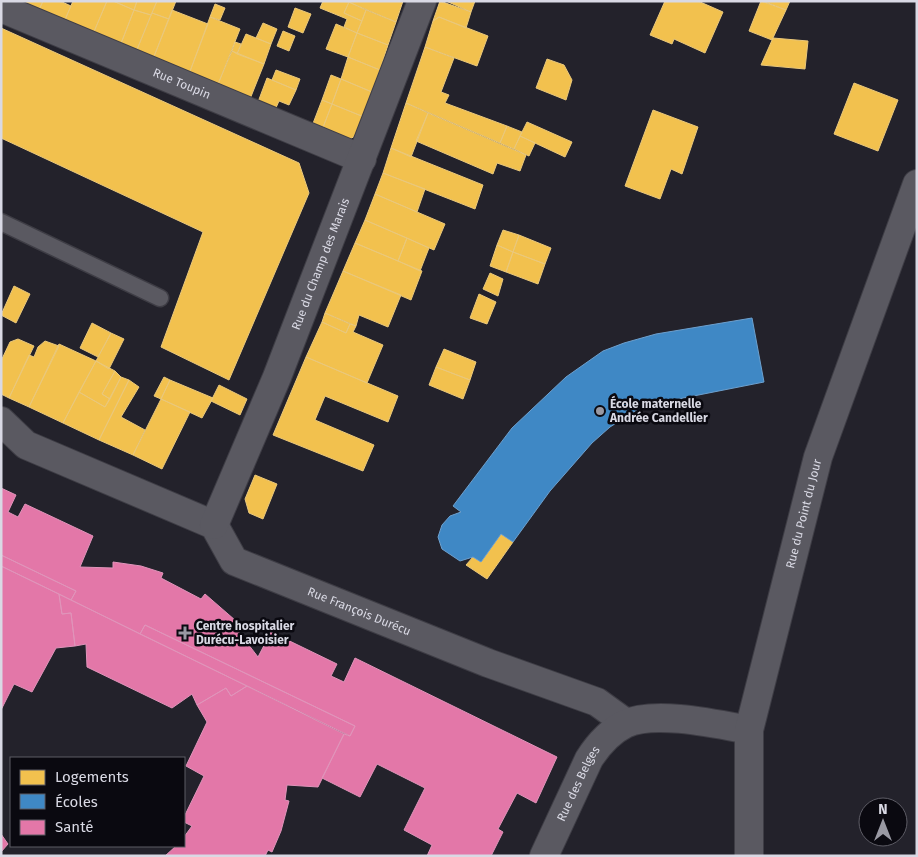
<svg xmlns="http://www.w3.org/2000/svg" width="918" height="857" font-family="'Fira Sans',sans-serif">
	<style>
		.homes { fill: #f2c14e; stroke: #eac87b }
		.schools { fill: #3f88c5; stroke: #6da0ce }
		.health { fill: #e377a8; stroke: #e094ba }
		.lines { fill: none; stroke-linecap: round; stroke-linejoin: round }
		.lane-casing { stroke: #3e3d45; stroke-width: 19 }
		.street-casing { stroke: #3e3d45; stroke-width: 30 }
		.secondary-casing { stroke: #3e3d45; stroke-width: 30 }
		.lane { stroke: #5a5961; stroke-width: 16 }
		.street { stroke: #5a5961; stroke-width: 28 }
		.secondary { stroke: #5a5961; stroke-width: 28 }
		.poi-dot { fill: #9999a3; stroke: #0a0910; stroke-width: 2 }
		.labels { text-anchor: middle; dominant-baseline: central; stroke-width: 5; stroke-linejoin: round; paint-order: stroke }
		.street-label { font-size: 12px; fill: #d9d9e4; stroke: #0a0910 }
		.poi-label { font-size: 12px; font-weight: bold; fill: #d9d9e4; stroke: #0a0910; text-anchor: start }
	</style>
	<rect width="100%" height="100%" fill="#23222b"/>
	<path class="homes" d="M13 1H43L38 12Z
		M43 1H60L71 6 64 22 38 12Z
		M73 1H107L93 34 64 22Z
		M107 1H113L134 10 120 46 93 34Z
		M113 1H137L134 10Z
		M137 1H157L151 15 134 10Z
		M157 1H176L169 19 152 13Z
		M323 1 349 2 344 13 362 21 357 33 344 27 347 19 320 8Z
		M346 1H403L396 22Z
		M440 1 471 12 466 28 439 17 433 21Z
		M446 1H475L471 12Z
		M665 1H698L723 12 705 53 674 39 672 44 650 35Z
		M761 1 786 10 772 40 749 31Z
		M763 1H790L786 10Z
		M349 2 366 10 362 21 344 13Z
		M215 4 225 8 220 20 210 17Z
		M295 8 311 14 303 33 288 27Z
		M134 10 151 15 136 52 120 46Z
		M172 10 208 24 189 74 153 59Z
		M366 10 396 22 388 45 357 33Z
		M152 13 169 19 153 59 136 52Z
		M210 17 240 29 217 87 189 74Z
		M439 17 488 36 477 66 425 47 433 21Z
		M263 23 277 29 271 44 256 38Z
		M336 24 357 33 348 57 326 49Z
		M1 28 299 163 309 193 229 380 161 347 203 232 1 138Z
		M283 31 295 36 289 51 277 46Z
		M357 33 388 45 380 70 348 57Z
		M246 34 271 44 264 64 237 54Z
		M773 38 808 41 805 69 761 65Z
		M235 42 241 44 237 54 232 51Z
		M425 47 454 58 441 92 449 95 445 103 507 126 500 143 406 103Z
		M232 51 264 64 250 99 218 84Z
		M348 57 380 70 372 92 341 79Z
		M547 59 564 65 572 80 566 100 536 88Z
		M276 70 300 79 296 90 272 80Z
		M331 75 341 79 332 104 322 100Z
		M267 78 296 90 289 105 279 101 275 110 258 102Z
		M341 79 372 92 364 117 332 104Z
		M854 83 898 100 878 151 834 134Z
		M322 100 332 104 322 130 312 126Z
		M406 103 428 113 411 157 391 148Z
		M332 104 364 117 359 134 346 141 322 130Z
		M653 110 698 127 682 174 671 169 660 199 625 186Z
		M428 113 526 155 520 171 497 163 493 174 416 141Z
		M527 122 572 142 565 157 520 136Z
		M507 126 522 132 514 149 500 143Z
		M520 136 535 143 529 156 514 149Z
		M391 148 483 185 475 209 383 173Z
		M383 173 425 189 417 212 375 194Z
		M375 194 445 224 434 250 365 220Z
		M365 220 407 238 398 261 355 243Z
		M503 230 519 235 513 252 497 245Z
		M519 235 551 248 545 264 513 252Z
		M407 238 429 248 420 271 398 261Z
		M355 243 422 271 411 300 343 271Z
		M497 245 513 252 506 272 490 266Z
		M513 252 545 264 538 284 506 272Z
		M343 271 401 295 388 327 359 315 356 326 325 313Z
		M490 273 503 279 498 296 483 289Z
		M14 286 30 294 16 323 1 315Z
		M479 294 496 302 487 324 470 318Z
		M325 313 350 324 346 333 322 322Z
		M322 322 346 333 350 324 356 326 353 332 383 345 367 383 306 357Z
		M92 323 111 333 98 357 80 348Z
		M111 333 124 339 109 369 96 361Z
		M18 339 34 346 9 398 1 394V361L10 342Z
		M45 341 59 346 29 407 9 398 29 355 34 357 38 347Z
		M59 344 96 361 63 423 29 407Z
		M444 349 476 362 470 380 436 367Z
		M306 357 398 396 388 422 325 396 315 420 374 445 363 471 273 435Z
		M96 361 115 371 102 394 110 399 105 407 79 392Z
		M436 367 470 380 463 399 429 385Z
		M115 371 121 377 110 399 102 394Z
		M121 377 129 380 99 440 63 423 79 392 105 407Z
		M164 377 170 380 161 399 154 396Z
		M129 380 139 387 121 417 145 430 133 455 99 440Z
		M170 380 213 398 202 418 161 399Z
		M219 385 247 399 240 415 211 401Z
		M161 399 190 412 162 469 133 455Z
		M255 475 277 484 263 519 249 513 245 499Z
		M501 534 513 542 487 579 466 565 473 557 481 562Z"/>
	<path class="schools" d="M752 318 764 382 643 406 610 427 592 443 550 491 513 542 501 534 481 562 473 557 460 561 442 549 438 537 442 525 450 516 461 512 453 506 512 428 566 377 603 351 624 343 656 334Z"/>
	<path class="health" d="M1 488 16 495 8 512 18 517 25 504 93 536 80 567 113 568V562L141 566 163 573 161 578 201 599 205 594 243 627 238 631 258 657 271 632 337 664 331 676 344 682 355 658 557 757 536 803 517 793 498 829 503 832 491 856H427L432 845 404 830 425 788 377 764 360 797 322 778 344 734 350 736 355 726 145 625 140 634 71 600 76 591 1 555Z
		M1 555 76 591 71 600 1 566Z
		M1 566 59 594 62 614 71 613 75 646 56 648 32 692 14 684 1 710Z
		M59 594 71 600 247 686 231 696 226 688 197 705 192 694 172 708 87 667 86 644 75 646 71 613 62 614Z
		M145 625 355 726 350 736 140 634Z
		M247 686 344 734 318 787 287 785 285 800 289 801 281 831 272 852 268 850 265 856H165L176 846H184V837L192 826 184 822V817L204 776 186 766 207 722 197 705 226 688 231 696Z
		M1 834 8 844 1 852Z"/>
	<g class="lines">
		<defs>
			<path id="lane" d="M1 222 160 298"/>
			<g id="street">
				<path id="s1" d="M1 8 362 159"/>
				<path id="s2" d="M1 421 26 445 214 525 234 561 488 663 597 702 626 723"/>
				<path id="s3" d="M214 525 277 377 422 1"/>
				<path id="s4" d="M544 856 589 759C598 745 609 732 625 724 654 710 717 724 749 730"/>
			</g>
			<g id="secondary">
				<path id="s5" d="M749 856V730L818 457 917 184"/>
			</g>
		</defs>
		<use href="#lane" class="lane-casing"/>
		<use href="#street" class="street-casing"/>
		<use href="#secondary" class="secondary-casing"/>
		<use href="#lane" class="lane"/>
		<use href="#street" class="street"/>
		<use href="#secondary" class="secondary"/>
	</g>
	<g class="poi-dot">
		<circle cx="600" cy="411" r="5"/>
		<path d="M182.5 625.5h5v5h5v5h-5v5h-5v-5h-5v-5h5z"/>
	</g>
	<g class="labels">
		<g class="street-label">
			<text stroke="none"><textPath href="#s1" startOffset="196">Rue Toupin</textPath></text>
			<text stroke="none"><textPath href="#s3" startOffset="282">Rue du Champ des Marais</textPath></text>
			<text stroke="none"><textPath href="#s5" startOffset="349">Rue du Point du Jour</textPath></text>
			<text stroke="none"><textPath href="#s2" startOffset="415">Rue François Durécu</textPath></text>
			<text stroke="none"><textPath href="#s4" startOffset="80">Rue des Belges</textPath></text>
		</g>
		<g class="poi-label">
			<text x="610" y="404">École maternelle<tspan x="610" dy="14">Andrée Candellier</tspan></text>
			<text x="196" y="626">Centre hospitalier<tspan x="196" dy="14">Durécu-Lavoisier</tspan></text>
		</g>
	</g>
	<rect width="918" height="857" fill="none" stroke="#d9d9e4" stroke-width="5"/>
	<rect x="10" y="757" width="175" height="90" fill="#0a0910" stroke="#5d5c65"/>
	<rect x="20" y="770" width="25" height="15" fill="#f2c14e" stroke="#5d5c65"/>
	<text x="55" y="782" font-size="15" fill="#d9d9e4">Logements</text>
	<rect x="20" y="794" width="25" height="15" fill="#3f88c5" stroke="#5d5c65"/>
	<text x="55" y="807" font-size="15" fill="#d9d9e4">Écoles</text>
	<rect x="20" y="820" width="25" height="15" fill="#e377a8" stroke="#5d5c65"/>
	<text x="55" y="832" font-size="15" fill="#d9d9e4">Santé</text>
	<g transform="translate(883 822)"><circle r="24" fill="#0a0910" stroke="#5d5c65"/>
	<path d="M0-4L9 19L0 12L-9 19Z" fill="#9999a3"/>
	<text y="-8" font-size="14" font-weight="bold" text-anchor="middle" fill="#d9d9e4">N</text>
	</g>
</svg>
